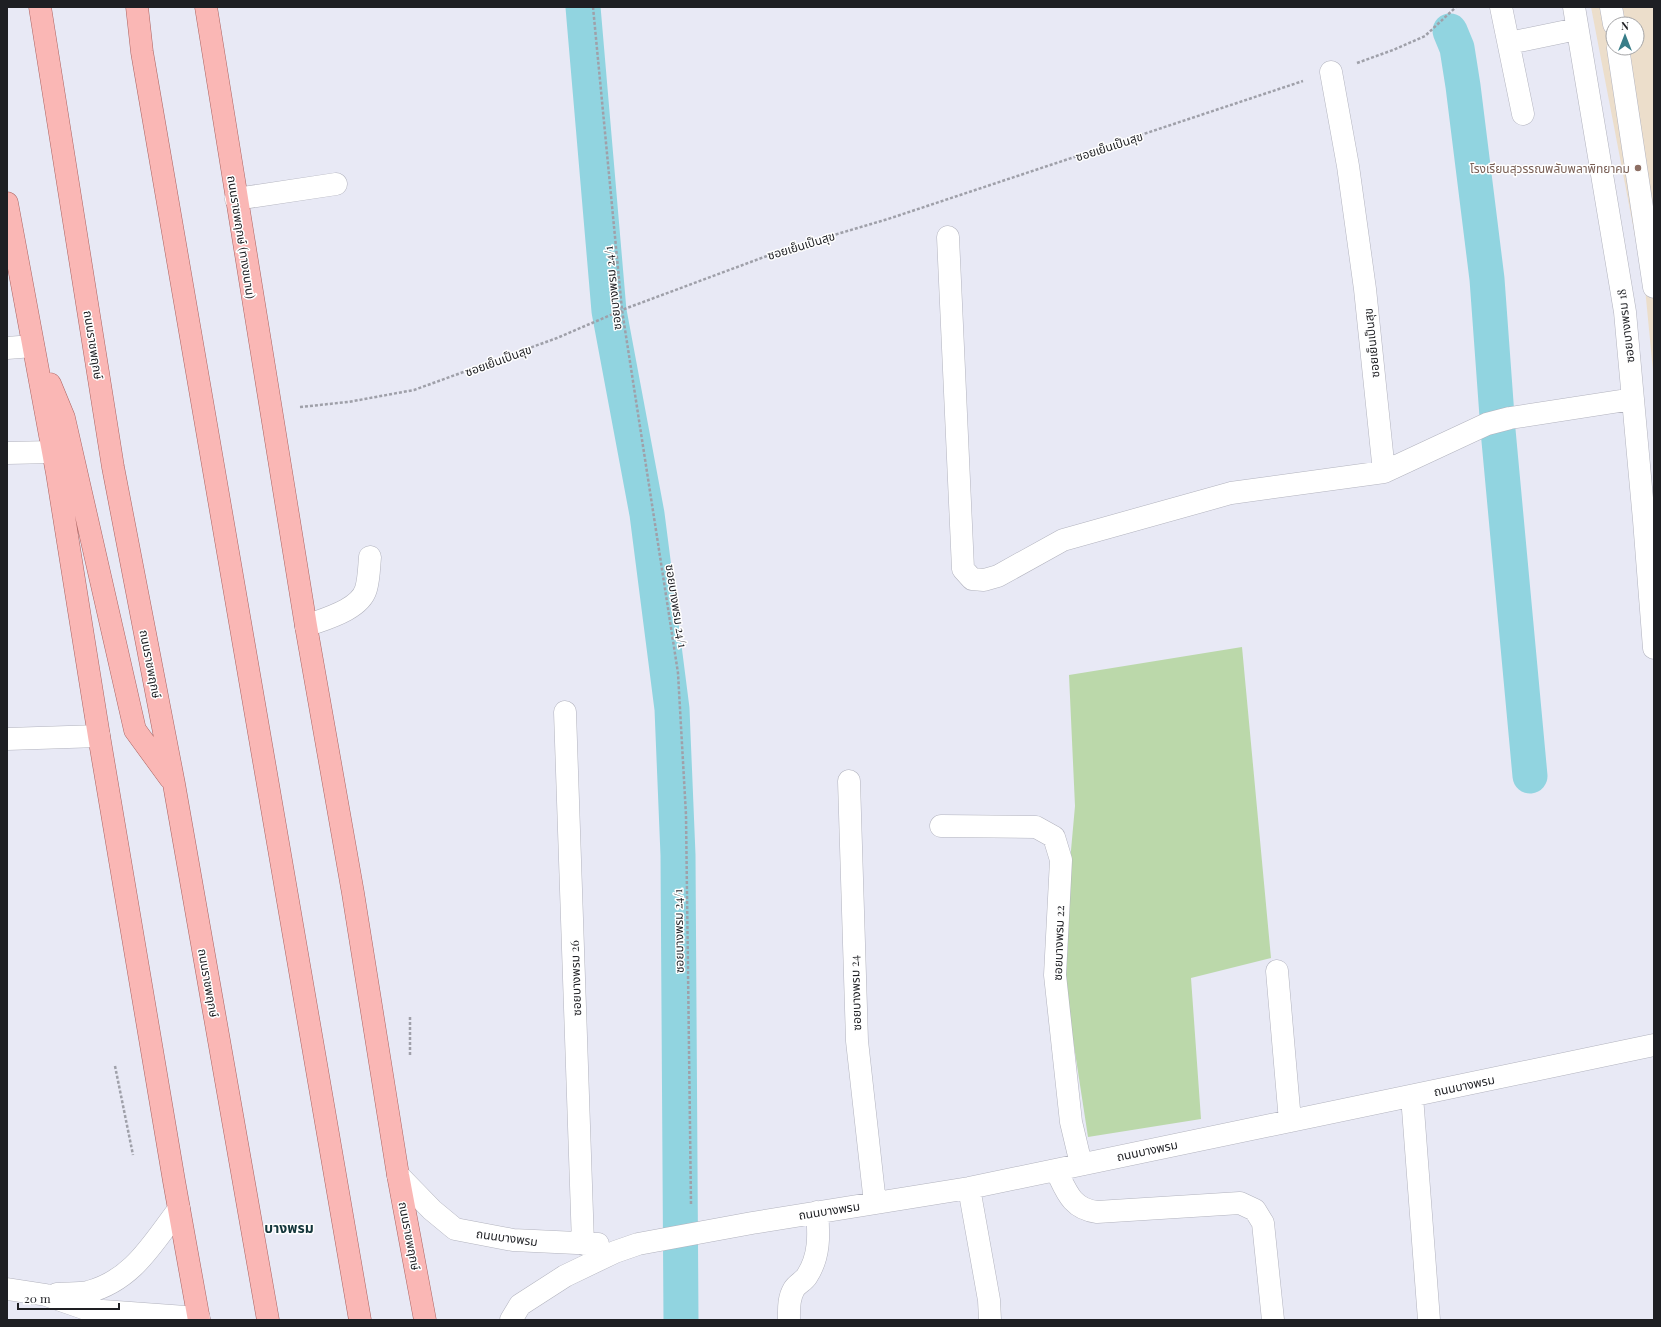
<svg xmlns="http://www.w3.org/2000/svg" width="1661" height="1327" font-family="'Playfair Display','Noto Sans Thai',serif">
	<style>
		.education { fill: #ecdecb; fill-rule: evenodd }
		.green { fill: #bbd8aa }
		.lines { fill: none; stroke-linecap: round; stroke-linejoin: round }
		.canal { stroke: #91d4e0; stroke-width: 35 }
		.minor-casing { stroke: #b2b3be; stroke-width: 23 }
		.major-casing { stroke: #aa6361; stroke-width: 23 }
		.path { stroke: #9fa0a9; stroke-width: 2.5; stroke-dasharray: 3 2; stroke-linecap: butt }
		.minor { stroke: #fff; stroke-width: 22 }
		.major { stroke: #fab7b5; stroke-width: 22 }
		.education-dot { fill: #8d6e63; stroke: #fff; stroke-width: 1.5 }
		.labels { text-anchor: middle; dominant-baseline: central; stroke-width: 3; stroke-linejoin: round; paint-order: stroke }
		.street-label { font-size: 12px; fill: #1e1f23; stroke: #fff }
		.education-label { font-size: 12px; fill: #785e54; stroke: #fff; text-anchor: end }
		.quarter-label { font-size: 14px; font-weight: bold; fill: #14363b; stroke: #fff }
	</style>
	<rect width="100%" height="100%" fill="#e8e9f5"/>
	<path class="education" d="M1591 7H1654V381L1645 288ZM1613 24H1637V48H1613Z"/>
	<path class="green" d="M1242 647 1271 958 1191 978 1201 1119 1088 1137 1061 961 1075 806 1069 675Z"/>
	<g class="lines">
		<path class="canal" d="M583 7 609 311 647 514 672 709 678 855 681 1320
			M1450 31 1457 48 1463 86 1487 279 1498 430 1530 776"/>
		<defs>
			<path id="minor" d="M1501 7 1523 114
				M1574 7 1625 312 1644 520 1654 648
				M1611 7 1614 24
				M1509 43 1577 29
				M1618 48 1654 287
				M1331 72 1348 166 1365 289 1384 472
				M236 199 336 184
				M948 237 963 569 972 579 984 580 998 576 1063 540 1231 493 1384 472 1487 424 1510 418 1633 399
				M7 348 33 346
				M7 453 53 452
				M306 626C324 619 360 610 366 589 369 579 369 568 370 557
				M565 712 583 1244
				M7 739 99 736
				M849 781 857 1041 875 1203
				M941 826 1036 827 1054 837 1061 860 1055 975 1071 1122 1081 1164
				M1277 971 1290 1121
				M1412 1096 1429 1320
				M1056 1170C1066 1190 1071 1209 1097 1212L1240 1203 1255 1210 1263 1223 1273 1320
				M398 1175 432 1210 455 1229 513 1240 598 1244
				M969 1188 989 1300 990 1320
				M7 1289 46 1295 89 1310 199 1318
				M57 1294C67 1293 78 1294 88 1292 133 1280 152 1244 179 1209
				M511 1320 520 1305 565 1276 615 1252 638 1244 752 1223 969 1188 1654 1045
				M789 1320C789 1310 788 1299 794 1289 797 1284 804 1281 807 1276 820 1256 819 1234 817 1212"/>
			<path id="major" d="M40 7 113 467 174 784 268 1320
				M137 7 142 52 360 1320
				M206 7 306 626 353 893 398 1175 425 1320
				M7 203 57 473 99 736 174 1181 199 1320
				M50 384 64 418 135 730 170 778"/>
		</defs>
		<use href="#minor" class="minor-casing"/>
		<use href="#major" class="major-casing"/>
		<path class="path" d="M593 7 622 310 678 673 686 815 691 1205
			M1357 63 1393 50 1425 36 1456 7
			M300 407 348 402 414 390 557 338 627 308 783 250 888 219 1303 81
			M410 1017V1055
			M115 1066 133 1155"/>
		<use href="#minor" class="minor"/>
		<use href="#major" class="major"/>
	</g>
	<circle class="education-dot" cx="1638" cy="168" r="4"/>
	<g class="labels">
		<g class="street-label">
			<text transform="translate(1109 146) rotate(-18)">ซอยเย็นเป็นสุข</text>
			<text transform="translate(242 237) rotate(81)">ถนนราชพฤกษ์ (ทางขนาน)</text>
			<text transform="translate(801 245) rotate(-17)">ซอยเย็นเป็นสุข</text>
			<text transform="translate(612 288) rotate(-96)">ซอยบางพรม 24/1</text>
			<text transform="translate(1625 326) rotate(-97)">ซอยบางพรม 18</text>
			<text transform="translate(1371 343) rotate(-96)">ซอยเย็นเป็นสุข</text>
			<text transform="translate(94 345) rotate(81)">ถนนราชพฤกษ์</text>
			<text transform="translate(498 360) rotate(-20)">ซอยเย็นเป็นสุข</text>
			<text transform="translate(677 606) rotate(81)">ซอยบางพรม 24/1</text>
			<text transform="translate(151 664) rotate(79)">ถนนราชพฤกษ์</text>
			<text transform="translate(678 931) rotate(-91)">ซอยบางพรม 24/1</text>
			<text transform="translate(1058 943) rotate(-88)">ซอยบางพรม 22</text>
			<text transform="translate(575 978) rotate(-92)">ซอยบางพรม 26</text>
			<text transform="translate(209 983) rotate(80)">ถนนราชพฤกษ์</text>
			<text transform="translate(855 993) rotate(-92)">ซอยบางพรม 24</text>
			<text transform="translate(1464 1085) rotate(-12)">ถนนบางพรม</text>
			<text transform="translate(1147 1150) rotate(-12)">ถนนบางพรม</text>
			<text transform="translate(829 1210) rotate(-9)">ถนนบางพรม</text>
			<text transform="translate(410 1236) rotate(79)">ถนนราชพฤกษ์</text>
			<text transform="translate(507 1237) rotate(8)">ถนนบางพรม</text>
		</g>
		<g class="education-label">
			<text x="1630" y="168">โรงเรียนสุวรรณพลับพลาพิทยาคม</text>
		</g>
		<g class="quarter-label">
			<text x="289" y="1227">บางพรม</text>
		</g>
	</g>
	<rect width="1661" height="1327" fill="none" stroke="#1e1f23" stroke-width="16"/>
	<g transform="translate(1625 36)"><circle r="19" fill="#ffffff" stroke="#a5a5a7"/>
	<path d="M0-3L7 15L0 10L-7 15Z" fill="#377d88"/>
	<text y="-6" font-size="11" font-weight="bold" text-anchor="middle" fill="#1e1f23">N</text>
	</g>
	<path d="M18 1303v6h101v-6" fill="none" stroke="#1e1f23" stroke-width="2"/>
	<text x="24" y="1303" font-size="12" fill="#1e1f23" stroke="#ffffff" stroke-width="3" paint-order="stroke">20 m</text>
</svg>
